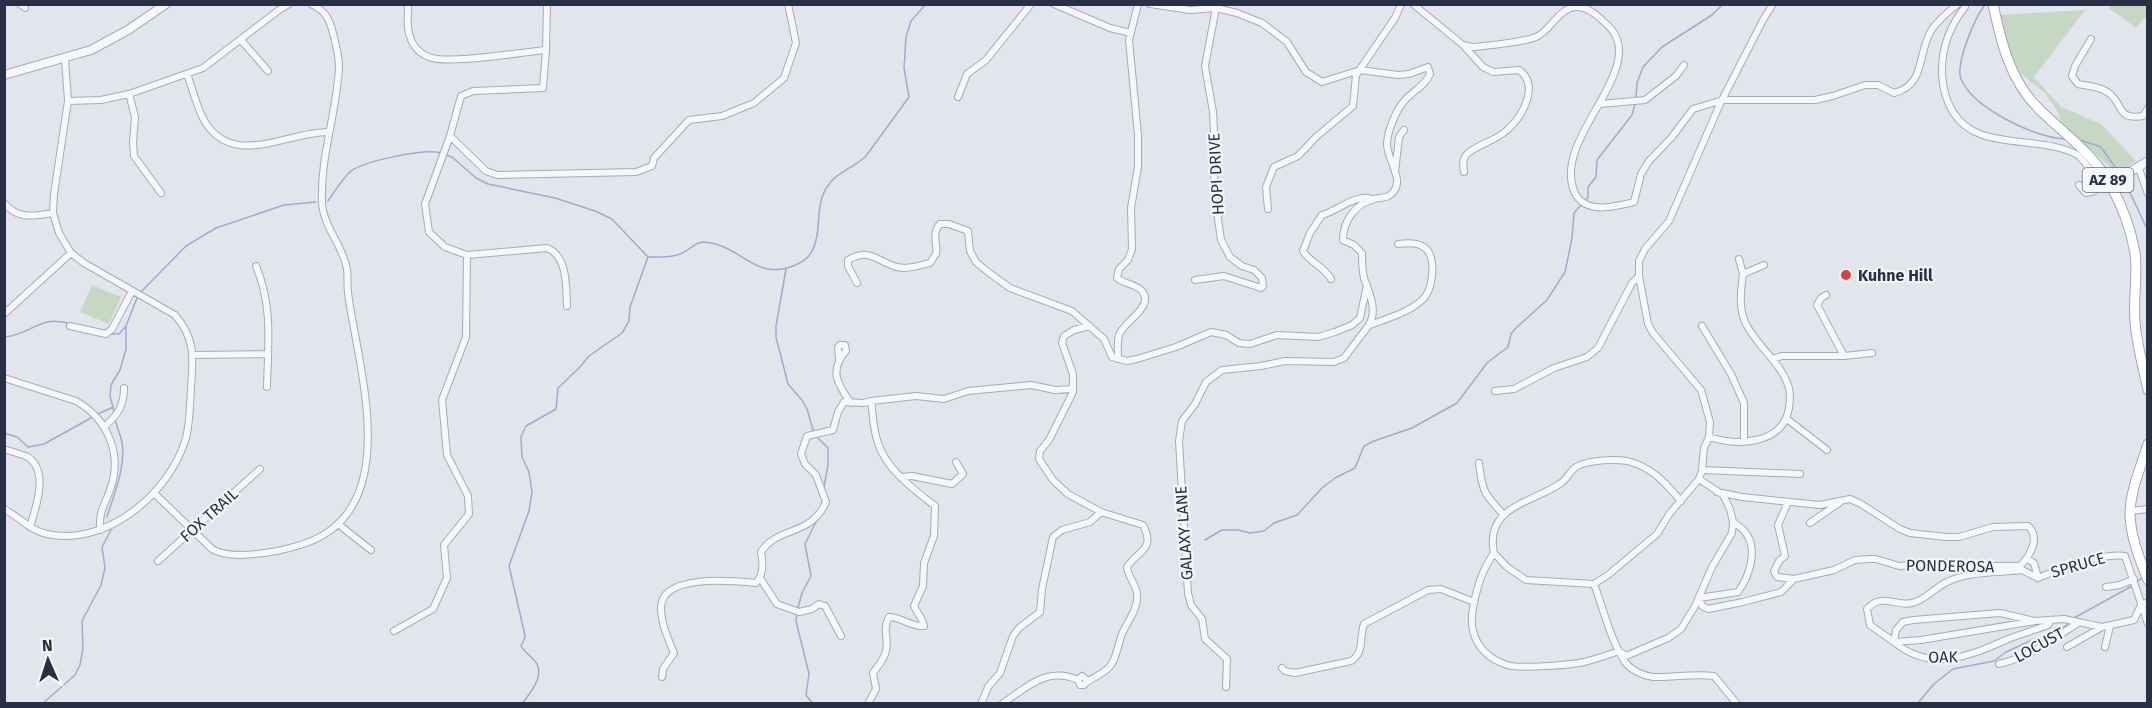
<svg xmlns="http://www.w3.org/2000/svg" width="2152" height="708" font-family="'Fira Sans',sans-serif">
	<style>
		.green { fill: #c6d7c3 }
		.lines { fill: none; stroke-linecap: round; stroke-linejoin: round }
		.stream { stroke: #9badcf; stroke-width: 1.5 }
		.minor-casing { stroke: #a7abb7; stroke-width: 8 }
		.tertiary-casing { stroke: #a7abb7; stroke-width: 10 }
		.primary-casing { stroke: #a1a7b9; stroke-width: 11 }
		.minor { stroke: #f6f7fa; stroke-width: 6 }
		.tertiary { stroke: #f6f7fa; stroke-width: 8 }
		.primary { stroke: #fff; stroke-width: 9 }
		.poi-dot { fill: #da3f40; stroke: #f3f5f9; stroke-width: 2 }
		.labels { text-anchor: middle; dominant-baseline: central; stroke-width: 4.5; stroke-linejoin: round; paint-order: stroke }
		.shield { fill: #f3f5f9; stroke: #666b7c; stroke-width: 1.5 }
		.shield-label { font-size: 15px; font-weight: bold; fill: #293046 }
		.street-label { font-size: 16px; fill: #293046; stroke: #f3f5f9 }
		.poi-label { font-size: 16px; font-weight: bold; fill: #293046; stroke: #f3f5f9; text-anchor: start }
	</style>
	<rect width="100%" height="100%" fill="#e3e5ec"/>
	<path class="green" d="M2109 5H2147V15L2136 28 2109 8Z
		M2085 10 2034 77 2061 107 2101 124 2136 161 2117 173 2062 124 2058 112 2045 93 2020 73 2007 45 1999 15Z
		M92 285 121 297 109 324 80 312Z"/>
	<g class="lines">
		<path class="stream" d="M1984 6C1975 18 1955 64 1961 79 1973 108 2035 138 2065 139
			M1636 99 1637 83 1643 67 1662 47 1712 15 1723 4
			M2080 140 2101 147 2120 174
			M446 155 452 157 476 178 488 184 555 198 595 211 612 219 648 257C658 257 671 258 680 254 689 251 694 242 704 242 742 245 754 281 793 266 801 263 807 260 811 253 823 233 814 206 827 187 836 172 854 168 866 156L909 97 904 68 906 37 911 21 926 4
			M2124 180 2148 231
			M328 201C335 191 342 179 351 171 365 161 425 148 441 153
			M1585 202 1588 197V187L1596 177 1597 160 1632 115 1635 104
			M786 269 776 326V337L788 384 802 400 807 409 814 433
			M140 293 186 246 216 228 284 205 316 202
			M111 334H119L126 326 137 298
			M4 337C33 335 38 314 71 324
			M114 411 110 396 111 385 120 370 126 349V327
			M98 414 113 407
			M4 433 17 437 28 447 44 444 91 418
			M817 437 828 448V465L824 487
			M107 517C114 494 126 467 122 442 120 434 117 427 115 419
			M1205 540 1222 530H1238L1250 533 1264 531 1274 523 1297 515 1322 488 1335 478 1355 468 1364 446 1374 441 1412 428 1457 403 1487 363 1508 347 1511 334 1516 328 1547 300 1565 272 1572 238 1574 213 1581 205
			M2136 583 2144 576
			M798 608 802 593 811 576 805 544 818 518
			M797 613 796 621 809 674 806 695 813 704
			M2074 618 2132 586
			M42 704 75 675 80 665 83 648 82 621 101 585 105 568 102 547 111 530
			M522 704C529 694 544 678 537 664 533 657 525 653 521 646L525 637 524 631 509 566 529 511 532 492 529 472 522 457 521 437 526 426 556 409 558 388 580 367 589 356 622 333 629 321 630 307 648 257
			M1917 704 1934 684 1953 669 1994 661 2006 652 2032 640 2058 632 2070 622"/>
		<defs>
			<path id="minor" d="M20 4 25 8
				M408 4C408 17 406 30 412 42 415 48 422 55 429 57 448 65 522 52 546 50
				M1054 4 1110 28 1131 33
				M1150 4 1190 10 1216 8 1237 13 1262 23 1287 42 1306 72 1322 82 1360 70 1398 75 1409 74 1428 67 1430 74C1425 86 1413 91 1405 100 1396 110 1388 130 1387 143 1386 158 1404 178 1394 191 1389 199 1381 197 1374 199 1355 204 1343 221 1343 240L1354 245 1362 253C1362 261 1362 270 1364 278 1369 293 1378 309 1369 325L1344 358 1334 362 1285 361 1261 366 1222 370 1206 382 1195 404 1182 421 1179 441 1188 593 1191 605 1202 619 1205 639 1227 659 1226 687
				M1413 4 1463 45 1473 47C1491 45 1521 43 1536 37 1551 31 1558 8 1576 7 1586 6 1596 14 1603 21 1618 33 1622 46 1617 65 1607 104 1558 151 1574 191 1584 215 1613 207 1634 202L1641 174 1649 161 1672 137 1693 109 1723 100H1815L1833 96 1865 85H1878L1894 93C1926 85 1917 54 1931 31 1937 21 1948 12 1958 4
				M1965 4V7C1949 27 1941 49 1942 75 1944 100 1954 124 1980 134 2007 145 2055 140 2079 156 2083 160 2087 166 2091 170 2096 177 2098 183 2094 191L2086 193 2079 185
				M2091 39 2075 66 2072 76 2078 84C2089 86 2102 87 2110 94 2124 106 2117 120 2143 116L2148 108
				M241 40 268 71
				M1463 45 1483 67 1493 72 1519 70C1540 85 1523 116 1507 130 1496 141 1478 144 1467 154 1462 159 1463 166 1464 172
				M187 74C193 90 197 109 205 122 234 169 289 131 329 132
				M129 94 135 117 133 142 134 156 161 193
				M958 97 967 74 986 60 1031 4
				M68 101 101 100 129 94 203 68 279 10 289 4
				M1600 104 1645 100 1676 76 1684 65
				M450 136 486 171 497 175 636 172 652 166 654 158 689 120 722 116 754 103 784 78 796 43 788 4
				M2138 166 2148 194
				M1395 172 1399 137 1404 130
				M4 203C18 220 34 216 53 213
				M1268 209 1266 187 1274 167 1298 156 1316 137 1353 106 1356 75 1395 18 1401 4
				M467 255 547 248C568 256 566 288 567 306
				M1739 259 1743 274
				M256 266C273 307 268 344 267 387
				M1331 279C1324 266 1310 263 1303 251L1310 233 1322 215C1337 211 1357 193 1372 199
				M1195 280 1224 276 1261 288 1263 286 1262 278 1254 270 1242 266 1230 257 1221 240 1214 191 1215 150 1213 112 1205 66 1216 8
				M857 283 848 266V260C871 247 877 262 897 267 908 270 919 265 930 263 931 262 935 255 936 254 938 243 931 234 940 224H949L968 231 970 251 976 262 988 272 1010 288 1072 311 1104 339 1112 357 1127 361 1137 359 1176 347 1211 332 1226 335 1239 343 1250 344 1277 335 1318 337 1335 332 1352 325 1360 318 1367 285
				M1826 295 1821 298 1817 305 1844 356
				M4 314 71 253
				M1370 325C1388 318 1411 312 1424 298 1434 287 1437 253 1422 246 1415 242 1405 243 1398 244
				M70 326 106 334 112 329 132 291
				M1702 326 1731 374 1744 403V442
				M193 355 268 354
				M839 358 838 347 840 345H845L846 351C829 370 837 384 851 403
				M1118 359C1118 352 1117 343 1119 335 1123 322 1155 307 1142 291 1136 284 1124 284 1117 278L1119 269 1128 260 1132 249 1131 208 1138 167V135L1129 40 1138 4
				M1772 359 1782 356H1844L1872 353
				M4 378 76 401C108 419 123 455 110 490 104 507 99 510 100 530
				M1495 391 1514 389 1554 368 1587 357 1598 348 1632 283 1639 276V261L1645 249 1669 221 1720 104 1763 20 1773 4
				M1787 419 1827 450
				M105 426C118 415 124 405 124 388
				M1709 437C1737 446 1783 445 1789 408 1790 401 1791 392 1788 385 1780 362 1757 346 1746 324 1738 308 1741 290 1743 274L1764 265
				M7 450C13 452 20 454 26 456 50 469 36 507 30 527
				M1479 463C1482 491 1484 494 1504 515
				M1702 470 1800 474
				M901 477 912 476 952 484 963 474 956 462
				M1717 492 1742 497 1820 505 1850 499 1861 504 1900 529 1910 533 1946 537H1959L1993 527 2028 526C2041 538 2030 556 2020 566L2022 570C1998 573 1969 571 1947 582 1936 587 1927 598 1915 602 1899 609 1882 591 1867 609L1870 625 1894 642 1921 640 2035 621
				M154 493 212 549C232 561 278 552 300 545 396 517 366 396 353 323 351 313 349 302 348 292 347 285 348 277 347 269 343 245 323 227 322 202 320 157 337 112 339 67 339 56 333 29 328 19 324 11 318 7 311 4
				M1788 502 1778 525 1785 556 1779 561 1774 571 1777 577 1794 579 1834 570 1855 560 1869 559H1876L1899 566 1943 563 1971 566H2020
				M4 509C19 517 31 531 47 534 107 547 170 493 186 438 190 422 190 404 191 388 193 359 196 339 175 315L84 263 71 253 59 233 53 213 54 194 68 101 65 59
				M2130 511 2148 509
				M1733 522C1737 525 1742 528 1745 532 1759 549 1749 577 1738 592L1699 598 1702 606 1708 609 1743 602 1781 592 1794 579
				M1810 523 1839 503
				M338 524 371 550
				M1494 553C1482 570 1477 587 1473 608 1468 635 1480 656 1507 665 1519 669 1571 665 1584 662 1596 659 1608 655 1619 651L1626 656 1668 638 1681 629 1695 606 1712 567 1732 533 1733 522 1730 509 1723 495 1699 479
				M1494 553 1507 567 1526 580 1594 584 1608 575 1657 534 1670 513 1699 479 1702 470 1704 448 1709 437 1710 422 1701 390 1653 333 1648 324 1639 276
				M1494 553C1484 506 1533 503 1561 483 1567 479 1570 471 1576 467 1587 460 1619 458 1631 462 1654 469 1665 483 1681 501
				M2027 559 2034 563 2038 578
				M158 561 260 469
				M2022 570 2038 578
				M760 578 777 604 799 612 812 609 819 604 825 606 841 636
				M2038 578C2062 568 2099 553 2125 556L2148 624
				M1594 584C1603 608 1611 641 1625 662 1631 670 1643 676 1653 677 1673 678 1693 673 1714 676L1737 704
				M2106 587 2120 585 2134 579
				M2051 620 2048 625C2035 630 2021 634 2008 639 1970 656 1931 673 1894 642L1896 630 1903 622 1913 620 2000 613 2035 621 2064 619 2102 627
				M394 631 433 609 447 578 444 545 469 514 468 496 447 455 442 400 466 337 467 255 445 247 429 232 425 204 450 136 461 96 473 91 543 88 546 50 547 4
				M2067 647 2102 627 2134 620 2141 605 2148 602
				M2105 647 2110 626
				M1999 664C2029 657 2052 640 2078 623
				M1282 668 1285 671 1295 673 1351 661C1365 652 1359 638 1364 624L1428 590 1441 589 1474 602
				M662 677 663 669 674 653C668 639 661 623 661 608 661 573 734 581 756 583 764 574 763 563 761 552 777 526 811 537 826 502L816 475 805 464 801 454 807 436 833 430 838 412 844 402 864 403 871 401
				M1088 681 1082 676 1078 680 1080 685H1084C1091 677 1104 675 1111 665 1117 656 1118 644 1122 634 1127 622 1139 608 1137 594 1136 584 1128 577 1127 567 1138 550 1156 550 1143 525L1101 512 1068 494 1053 480 1039 459 1040 451 1049 440 1073 392V374L1062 343 1064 336 1074 330 1090 326
				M871 704 869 702 876 689 873 673C877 667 884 660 886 651 889 639 882 629 889 617 902 617 910 627 924 626 923 619 917 613 914 606L923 586 924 563 934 536 935 506C914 490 886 469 878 443 873 429 873 415 871 401L916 396 944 399 968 391 1031 385 1055 390 1072 389
				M981 704 988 687 1000 673 1013 636 1019 628 1040 612 1042 589 1053 537 1062 530 1090 522 1101 512
				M1002 704C1027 687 1047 666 1078 680"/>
			<path id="tertiary" d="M4 75 91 50 128 30 166 4
				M2110 184 2148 161"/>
			<path id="primary" d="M1993 4C2001 42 2010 80 2038 108 2063 133 2093 153 2110 184 2122 205 2131 230 2135 253 2138 276 2133 299 2135 322 2137 345 2143 367 2148 390
				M2148 444C2141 466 2131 489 2130 512 2130 535 2139 558 2148 580"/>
		</defs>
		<use href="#minor" class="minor-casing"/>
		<use href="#tertiary" class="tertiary-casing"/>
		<use href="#primary" class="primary-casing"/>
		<use href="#minor" class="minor"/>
		<use href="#tertiary" class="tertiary"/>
		<use href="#primary" class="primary"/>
	</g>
	<circle class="poi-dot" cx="1846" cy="275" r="6"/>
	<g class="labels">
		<rect class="shield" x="2082.5" y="168" width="51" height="24" rx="4.5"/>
		<g class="shield-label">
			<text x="2108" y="180">AZ 89</text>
		</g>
		<g class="street-label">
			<text transform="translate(1216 174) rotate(-93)">HOPI DRIVE</text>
			<text transform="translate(209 515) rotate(-42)">FOX TRAIL</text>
			<text transform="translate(1184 533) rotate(-94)">GALAXY LANE</text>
			<text transform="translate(2078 565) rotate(-16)">SPRUCE</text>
			<text transform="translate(1950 566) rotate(1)">PONDEROSA</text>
			<text transform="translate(2039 645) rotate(-29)">LOCUST</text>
			<text transform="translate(1943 657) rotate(-1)">OAK</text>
		</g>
		<g class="poi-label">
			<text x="1858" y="275">Kuhne Hill</text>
		</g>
	</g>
	<rect width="2152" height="708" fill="none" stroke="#293046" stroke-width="12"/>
	<g transform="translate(48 660) rotate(357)" stroke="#f3f5f9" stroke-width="4.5" paint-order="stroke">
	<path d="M0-4.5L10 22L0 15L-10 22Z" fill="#293046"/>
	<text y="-9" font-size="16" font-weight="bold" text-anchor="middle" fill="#293046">N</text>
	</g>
</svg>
